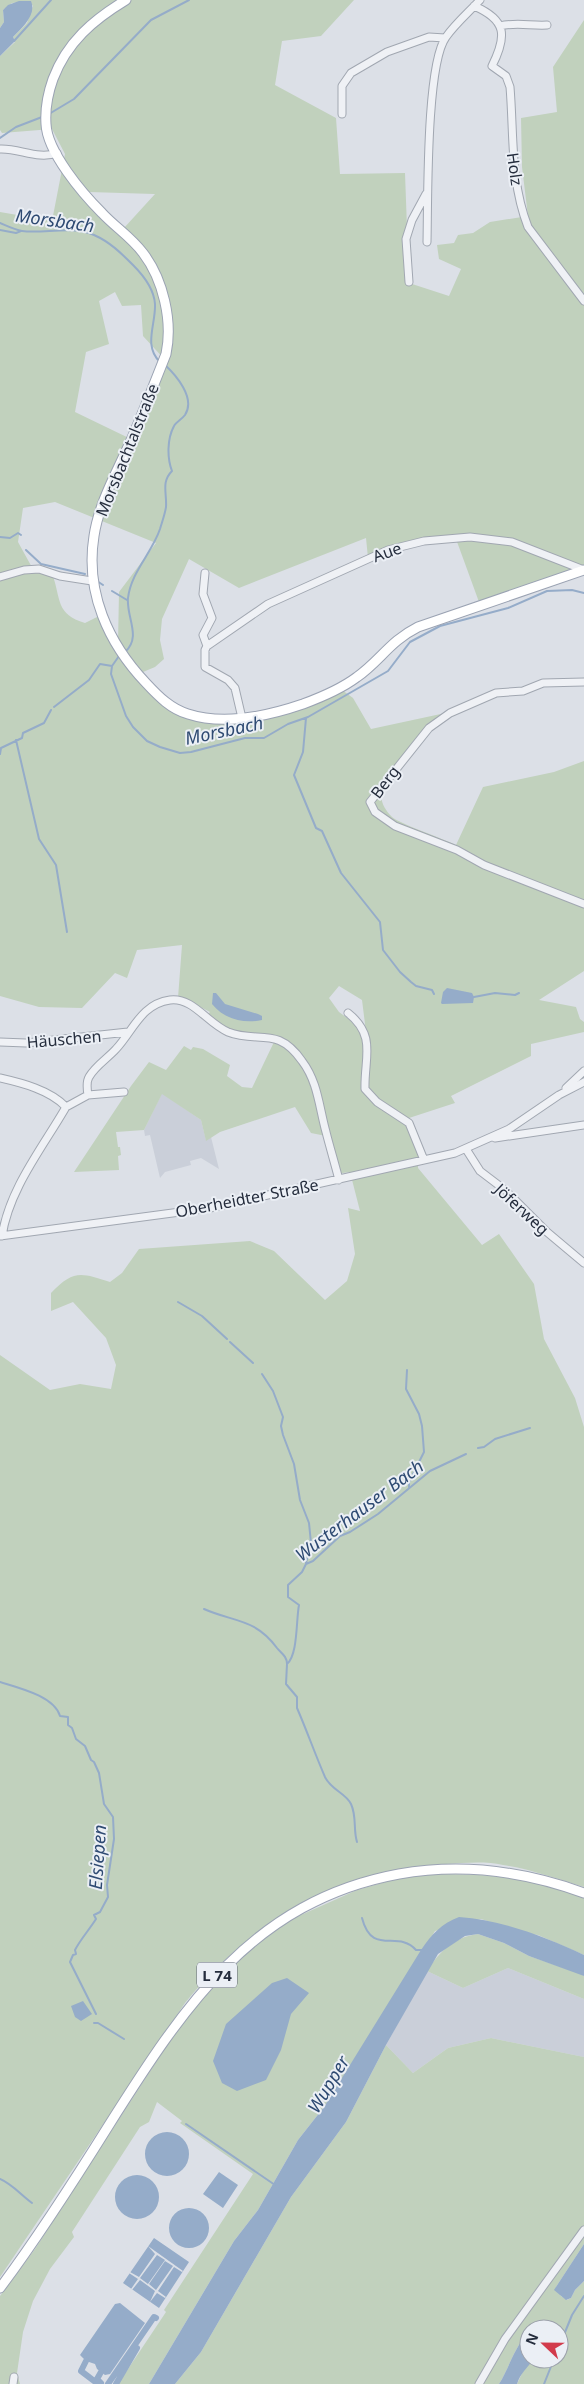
<svg xmlns="http://www.w3.org/2000/svg" width="584" height="2384" font-family="'Noto Sans',sans-serif">
	<style>
		.built { fill: #cacfd9 }
		.green { fill: #c1d1bd; fill-rule: evenodd }
		.water { fill: #95acc9 }
		.pier { fill: #dce0e7; fill-rule: evenodd }
		.lines { fill: none; stroke-linecap: round; stroke-linejoin: round }
		.stream { stroke: #95acc9; stroke-width: 2 }
		.canal { stroke: #95acc9; stroke-width: 6 }
		.minor-casing { stroke: #a1a7b1; stroke-width: 9 }
		.major-casing { stroke: #9ba3b3; stroke-width: 11 }
		.minor { stroke: #eff1f5; stroke-width: 7 }
		.major { stroke: #fff; stroke-width: 9 }
		.labels { text-anchor: middle; dominant-baseline: central; stroke-width: 4; stroke-linejoin: round; paint-order: stroke }
		.shield { fill: #ebeff5; stroke: #606774; stroke-width: 1 }
		.shield-label { font-size: 15px; font-weight: bold; fill: #252d3d }
		.street-label { font-size: 16px; fill: #252d3d; stroke: #ebeff5 }
		.water-label { font-size: 18px; font-style: italic; fill: #2e4a72; stroke: #ebeff5 }
	</style>
	<rect width="100%" height="100%" fill="#dce0e7"/>
	<path class="built" d="M162 1093 201 1120 206 1140 211 1137 219 1169 201 1158 190 1161 191 1165 165 1172 160 1178 150 1135 145 1136 144 1130Z
		M508 1968 584 1999V2057L491 2038 448 2048 413 2073 386 2045 427 1971 463 1988Z"/>
	<path class="green" d="M0 0H354L321 36 282 41 275 85 336 118 340 174 405 173 409 283 449 296 461 269 439 259 437 245 454 243 458 235 473 233 490 222 528 216 522 167 521 118 557 112 553 67 584 20V568L479 602 456 539 424 540 397 547 368 558 366 538 239 588 189 559 162 619 160 640 164 659 155 667 143 672 118 643 119 592 156 543 55 502 23 508 18 542 34 571 53 576C61 600 56 614 85 623L99 616C113 653 148 703 187 716 231 731 301 709 342 690L353 698 371 729 450 712C428 725 389 765 382 790 379 800 385 810 392 817 398 823 444 839 456 845L483 787 554 772 584 761V971L539 1000 576 1007 580 1019 584 1022V1032L531 1044V1056L451 1096 455 1103 409 1118 418 1155V1168L482 1245 499 1234 534 1284 544 1339 575 1398 584 1427V1887C557 1879 530 1869 503 1865 485 1861 465 1863 446 1864 341 1869 251 1921 185 2003L0 2277V1355L50 1390 80 1384 111 1389 116 1365 106 1338 73 1302 51 1311V1293C73 1270 80 1272 110 1282L122 1273 139 1249 250 1241 274 1251 325 1300 347 1281 355 1254 348 1208 360 1211 350 1172 335 1174 326 1136 311 1133 295 1107 220 1132 206 1141 201 1120 162 1094 144 1130 116 1132 118 1147H120L121 1155 118 1156 119 1170 74 1172 131 1086 149 1062 166 1070 184 1046 191 1050 193 1047 203 1049 230 1065 227 1076 242 1087 252 1088 274 1042V1037C250 1030 223 1038 205 1017L210 1012 187 1000 178 998 182 945 137 950 127 978 115 973 82 1008 39 1007 0 996V212L52 221 65 154 52 129 2 133 0 130V56L15 42 13 37 27 23 33 6 29 1 12 3 3 10 4 22 0 28ZM89 192 154 194H155L124 228ZM115 292 122 306 141 305 143 336 166 361 135 441 75 412 86 352 109 344 99 301ZM339 986 362 1000 366 1032 339 1012 329 998Z
		M433 1874C490 1874 530 1877 584 1898V1955L538 1935 525 1933 481 1919 435 1931 324 2107 298 2140 258 2210 234 2241 149 2384H118L166 2312 164 2310 253 2174 180 2123 182 2121 157 2102 149 2122 140 2127 72 2232 74 2237 50 2269 33 2301 23 2332 17 2373 20 2384H0V2296L35 2249 180 2025 218 1980 250 1949 292 1919 357 1890 396 1879Z
		M478 1934 504 1943 529 1956 581 1974 584 1976V1999L508 1968 463 1988 427 1971C440 1951 454 1937 478 1934Z
		M491 2038 584 2057V2230L581 2234 584 2236V2244L556 2287 561 2296 567 2300 571 2298 575 2290 584 2281V2384H517L525 2367 533 2359H559V2329H529V2336L527 2335C516 2344 508 2370 499 2384H175L201 2352 291 2197 346 2122 386 2045 413 2073 448 2048Z"/>
	<path class="water" d="M19 1H31C37 15 22 28 13 37L15 41 0 56V28L4 22 3 10 8 5Z
		M447 988 472 993 474 997 473 1003 442 1004 441 1003 443 992Z
		M213 993H216L225 1004 258 1014 262 1016V1020C243 1024 224 1019 212 1004Z
		M459 1917C502 1920 546 1937 584 1955V1976L529 1956 504 1943 478 1934 465 1936 438 1954 386 2045 346 2122 291 2197 201 2352 175 2384H149L234 2241 258 2210 298 2140 324 2107 421 1950C432 1934 441 1924 459 1917Z
		M287 1978 309 1993 291 2014 281 2050 266 2080 237 2091 222 2083 213 2061 226 2024 272 1983Z
		M83 2001 92 2014 81 2021 75 2017 71 2006Z
		M145 2154a22 22 0 1 1 44 0a22 22 0 1 1-44 0Z
		M219 2172 238 2185 223 2208 203 2194Z
		M115 2197a22 22 0 1 1 44 0a22 22 0 1 1-44 0Z
		M169 2228a20 20 0 1 1 40 0a20 20 0 1 1-40 0Z
		M154 2238 189 2262 159 2308 123 2283Z
		M584 2244V2281L575 2290 571 2298 566 2300 554 2290Z
		M120 2303 145 2323 110 2374 105 2375 97 2369 95 2364 86 2361 80 2355 115 2304Z
		M527 2335 529 2336V2359H533C528 2368 520 2373 517 2384H499C508 2370 516 2344 527 2335Z"/>
	<path class="pier" d="M148 2246 183 2271 182 2272 174 2267 158 2291 166 2297 165 2298 157 2293 150 2302 155 2291 140 2280 132 2290 131 2289 138 2279 129 2273 130 2272 139 2277 155 2254ZM157 2255 165 2260 148 2284 140 2278ZM165 2261 173 2266 156 2290 149 2284Z"/>
	<g class="lines">
		<path class="stream" d="M14 41 51 0
			M49 114 74 99 151 20 189 0
			M0 138 16 127 42 117
			M0 223C7 226 15 230 22 231 45 234 71 225 94 235 110 242 121 253 133 265 143 275 154 289 155 304 156 324 143 346 160 362
			M0 230 16 233 21 231
			M0 537 10 538 18 533 21 535
			M26 550 41 564 85 574
			M97 581 103 585
			M112 591 127 600
			M125 652C142 637 126 617 128 598 131 572 152 553 160 529 162 522 165 514 166 507 167 493 161 482 172 471 167 458 167 439 174 426 176 422 182 419 185 415 196 398 176 375 164 364
			M119 656 112 666 111 674 126 716 133 727 147 741 160 747 180 753 191 752 245 738H264L288 724 308 717 388 671 410 642 440 626 508 608 547 591 572 590 584 593
			M54 707 89 680 100 664 112 666
			M306 718 303 752 294 775 316 828 322 831 341 873 380 922 383 950 400 972 411 982 416 986 432 990 434 994
			M16 740 39 839 56 865 67 932
			M0 754 1 748 22 738 23 733 44 723 51 710
			M474 997 495 993 515 995 519 993
			M178 1302 202 1316 227 1339
			M230 1342 253 1363
			M407 1370 406 1389 419 1414 422 1426 424 1452 409 1482V1487
			M262 1374 273 1391 283 1417 281 1426 283 1435 294 1464 300 1500 309 1523 311 1543 306 1563
			M478 1448 484 1447 495 1439 530 1428
			M204 1609C233 1622 255 1618 277 1648 281 1653 287 1656 287 1664
			M0 1682C19 1688 54 1696 60 1716L68 1717V1725L72 1728 76 1739 85 1746 91 1760 94 1762 99 1773 104 1804 113 1817 114 1839 107 1885 108 1897 100 1912 94 1915 96 1919C89 1930 80 1940 75 1950L76 1954 73 1955 70 1962 96 2014
			M357 1842C353 1829 357 1817 351 1804 346 1793 331 1790 325 1777 315 1754 307 1731 297 1708V1697L286 1684 287 1664C298 1655 296 1620 299 1605L288 1597V1585L302 1572 306 1564 313 1561 340 1536 350 1532 378 1514 430 1471 466 1454
			M362 1918C372 1957 398 1929 416 1950H423
			M94 2023H98L124 2039
			M186 2124 275 2185
			M0 2179C12 2184 21 2195 32 2203
			M559 2347 572 2315 584 2296
			M544 2384 554 2359"/>
		<path class="canal" d="M86 2361 81 2371 98 2384
			M101 2383 97 2379 101 2372
			M108 2384 154 2317 156 2318
			M116 2384 137 2348"/>
		<defs>
			<path id="minor" d="M474 6C507 20 507 36 492 66L506 76 510 87C514 135 510 181 528 227L584 301
				M500 26C516 22 531 26 547 25
				M342 114V86L351 73 387 52 429 37 445 38
				M0 149C19 148 38 160 57 153
				M427 242C428 202 426 64 446 37 455 24 469 12 480 0
				M409 282 406 239 412 220 426 194
				M205 573 203 594 212 618 203 635 207 646
				M0 577 24 570 39 569 60 576 92 581
				M584 682 543 683 523 691 496 693 450 713 429 728 370 802 375 812 395 826 457 850 484 865 584 904
				M242 718 235 688 228 680 205 667V650L207 646 268 604 388 550 424 541 470 537 512 542 584 570
				M348 1013C377 1036 364 1058 365 1089L377 1102 409 1123 424 1160
				M0 1042 26 1043 128 1032
				M0 1078C22 1083 50 1090 66 1107 43 1147 9 1189 2 1236
				M566 1088 584 1071
				M88 1095C87 1089 86 1082 89 1077 95 1066 108 1058 116 1049 133 1031 141 1004 170 1000 193 997 207 1023 228 1032 258 1044 277 1025 302 1061 318 1082 319 1107 326 1132 330 1148 335 1164 339 1180
				M66 1107 88 1095 124 1092
				M495 1138 584 1125
				M466 1149 480 1171 505 1190 547 1232 584 1263
				M0 1236 210 1208 455 1153 509 1129 559 1095 584 1082
				M13 2384 14 2377
				M479 2384 505 2339 584 2230"/>
			<path id="major" d="M126 0C93 20 67 42 53 79 48 93 45 109 46 124 47 152 83 194 102 213 115 227 131 237 143 253 163 279 173 321 166 354 155 382 144 410 132 438 118 470 99 502 94 536 85 592 108 643 146 683 159 697 171 709 188 714 225 726 268 716 303 704 322 697 341 689 357 677 380 661 390 641 418 627L584 570
				M0 2288C39 2236 74 2181 109 2125 183 2008 252 1901 399 1874 462 1863 524 1871 584 1893"/>
		</defs>
		<use href="#minor" class="minor-casing"/>
		<use href="#major" class="major-casing"/>
		<use href="#minor" class="minor"/>
		<use href="#major" class="major"/>
	</g>
	<g class="labels">
		<rect class="shield" x="197" y="1962.5" width="40" height="25" rx="4"/>
		<g class="shield-label">
			<text x="217" y="1975">L 74</text>
		</g>
		<g class="street-label">
			<text transform="translate(515 169) rotate(82)">Holz</text>
			<text transform="translate(127 450) rotate(-68)">Morsbachtalstraße</text>
			<text transform="translate(387 552) rotate(-20)">Aue</text>
			<text transform="translate(385 782) rotate(-53)">Berg</text>
			<text transform="translate(64 1039) rotate(-5)">Häuschen</text>
			<text transform="translate(247 1198) rotate(-11)">Oberheidter Straße</text>
			<text transform="translate(522 1209) rotate(43)">Jöferweg</text>
		</g>
		<g class="water-label">
			<text transform="translate(55 220) rotate(8)">Morsbach</text>
			<text transform="translate(224 730) rotate(-12)">Morsbach</text>
			<text transform="translate(359 1510) rotate(-37)">Wusterhauser Bach</text>
			<text transform="translate(97 1857) rotate(-86)">Elsiepen</text>
			<text transform="translate(328 2084) rotate(-59)">Wupper</text>
		</g>
	</g>
	<g transform="translate(544 2344) rotate(292)"><circle r="24" fill="#ebeff5" stroke="#9ca1ab"/>
	<path d="M0-4L9 19L0 12L-9 19Z" fill="#d23b4b"/>
	<text y="-8" font-size="14" font-weight="bold" text-anchor="middle" fill="#252d3d">N</text>
	</g>
</svg>
